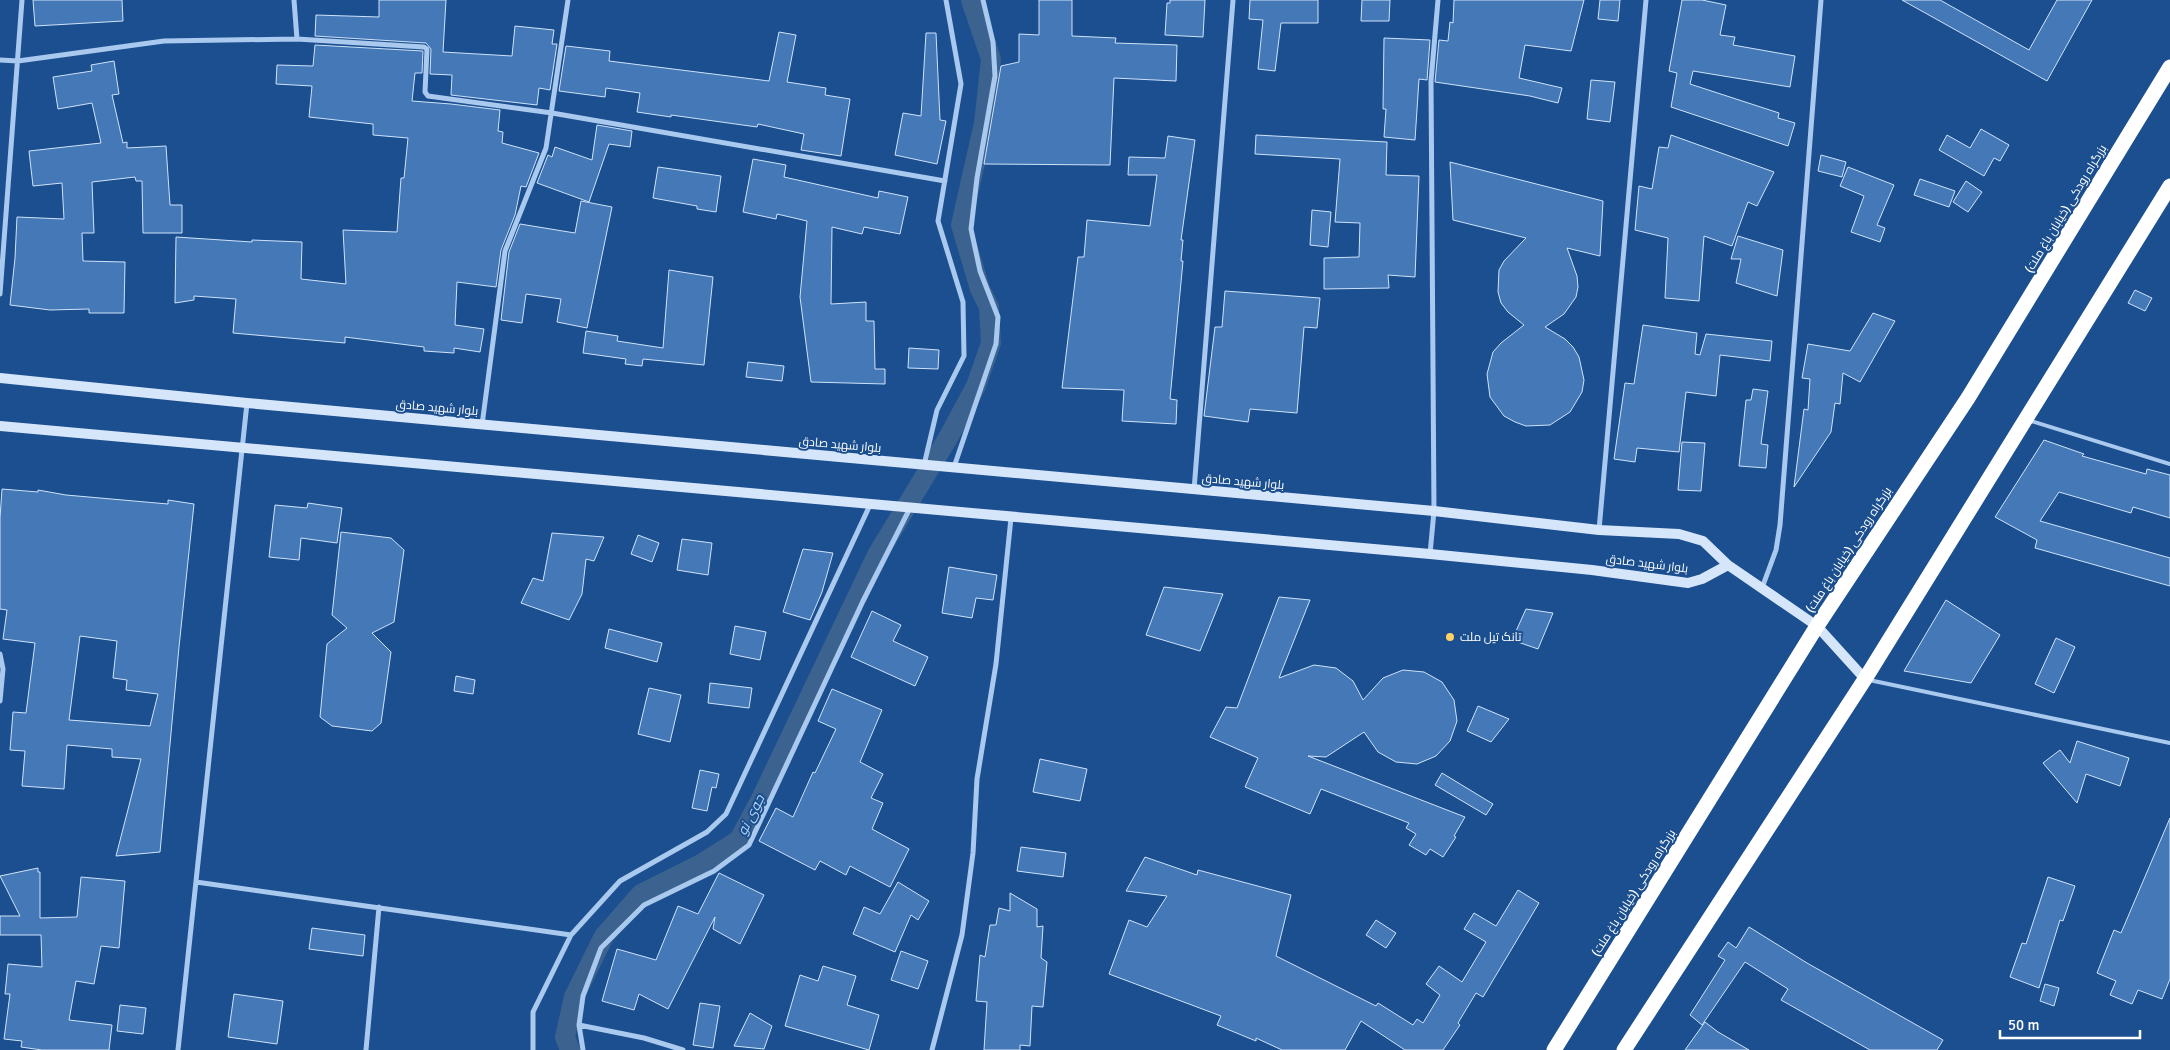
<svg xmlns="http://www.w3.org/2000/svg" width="2170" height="1050" font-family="Signika,Cairo,sans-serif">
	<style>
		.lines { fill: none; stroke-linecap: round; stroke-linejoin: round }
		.canal { stroke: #3c6290; stroke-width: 20 }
		.building { fill: #4478b7; stroke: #cfe3fa; fill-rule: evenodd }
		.lane { stroke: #a9c9ee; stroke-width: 4 }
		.street { stroke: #a9c9ee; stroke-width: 5 }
		.secondary { stroke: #d6e6fa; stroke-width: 10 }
		.highway { stroke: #fff; stroke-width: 15 }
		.poi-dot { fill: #ffd166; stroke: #1b4f8f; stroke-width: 2 }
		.labels { text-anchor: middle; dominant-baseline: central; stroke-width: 4; stroke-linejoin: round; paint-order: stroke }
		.street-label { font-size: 12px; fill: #fff; stroke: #1b4f8f }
		.poi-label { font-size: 12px; fill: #fff; stroke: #1b4f8f; text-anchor: start }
		.water-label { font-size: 14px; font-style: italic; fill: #b5d3f5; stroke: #1b4f8f }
	</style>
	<rect width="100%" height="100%" fill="#1b4f8f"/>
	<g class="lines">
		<path class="canal" d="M570 1050 565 1037 574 997 604 936 641 894 701 864 739 840 761 799 877 555 948 438 976 386 991 343 989 307 980 289 961 225 984 123 991 59 971 0"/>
	</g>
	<path class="building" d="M33 0H122L123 21 35 26Z
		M379 0H446L443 52 512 56 515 26 554 30 552 44H557L550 90 539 88 537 105 451 95 452 75 430 74 431 49 426 43 315 36 316 15 379 17Z
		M1039 0H1072V36L1116 38 1115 43 1177 45 1176 81 1114 78 1110 165 984 164 1001 66 1019 62V34L1039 35Z
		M1170 0H1205L1203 37 1165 35 1167 3H1170Z
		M1250 0H1318V23H1281L1275 71 1258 69 1263 20 1249 19Z
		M1362 0H1390L1389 21H1361Z
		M1454 0H1584L1571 51 1525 45 1519 78 1562 88 1558 103 1530 96 1435 82 1439 40 1448 41 1450 22 1453 23Z
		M1600 0H1620L1618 21 1598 19Z
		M1682 0H1702L1726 5 1720 35 1735 37 1733 45 1795 56 1790 87 1693 71 1690 84 1779 113 1778 118 1795 123 1788 146 1671 107 1677 73 1669 71Z
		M1902 0H1940L2029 50 2057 0H2092L2047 81Z
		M779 32 796 35 787 82 826 88 825 95 850 99 841 156 801 150 804 134 758 124 757 127 671 115V117L637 112 640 93 606 88 605 97 559 91 566 46 610 51 609 61 769 81Z
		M926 33H936L940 120 946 121 937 164 895 155 903 113 921 116Z
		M1384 38 1430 40 1427 80 1419 79 1415 140 1384 137 1386 109H1383Z
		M315 45 423 51 422 73H415L412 101 451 104 500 110 498 131 503 132 502 143 539 153 526 187 521 186 515 215 501 250 496 287 457 282 455 325 484 329 480 352 454 348V353L424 351V347L345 337V343L233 333 236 299 194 296V300L175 303 176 237 252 242V240L302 242 301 279 346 284 343 230 397 232 401 178H404L408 138 373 135V124L309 117 312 86 276 84 277 65 313 66Z
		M114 61 119 94 112 95 123 143 127 142V148L166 146 170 205H182V233H143L142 181H136L135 177 92 182 94 233H82L83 261 125 262 124 313H89V309L50 310 10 305 15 258 17 217 64 219 62 183 33 186 29 151 101 143 92 103 58 109 53 77 92 71 91 65Z
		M1591 80 1615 82 1610 122 1587 119Z
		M597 125 632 131 630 147 609 144 589 202 537 183 548 155 552 157 555 147 592 160Z
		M1981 129 2009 145 2000 161 1994 158 1984 176 1939 150 1947 135 1970 148Z
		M1256 135 1387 142 1386 175 1419 176 1415 277 1388 275 1389 288 1324 289V258L1359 257 1360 223 1335 222 1340 159 1255 154Z
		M1671 135 1774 172 1757 206 1748 202 1732 246 1704 236 1699 301 1665 298 1668 238 1635 230 1639 186 1652 189 1659 147 1668 148Z
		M1168 136 1195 140 1181 240H1183L1181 261H1183L1170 399 1177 400 1176 424 1122 421 1124 390 1062 388 1078 257H1084L1087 220 1150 226 1157 175H1128L1129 157 1165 158Z
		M1821 155 1846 162 1842 177 1818 171Z
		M753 159 786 165 784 177 878 198 879 191 908 197 900 234 864 227 862 234 832 227 831 304 866 302V321H874L875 369H885V384L811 382 800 297 807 221 777 214 776 219 743 212Z
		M1450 162 1603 201 1600 256 1567 248 1577 276 1578 287 1576 297 1564 314 1545 327 1565 339 1573 347 1579 357 1584 380 1582 392 1570 412 1550 425 1526 426 1515 422 1504 416 1490 397 1487 374 1493 352 1501 343 1524 325 1508 312 1501 303 1498 292 1499 270 1504 261 1526 238 1453 220Z
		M658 167 721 176 716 212 697 209V206L653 198Z
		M1848 167 1894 185 1877 225 1885 228 1880 242 1851 232 1864 196 1840 186Z
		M1920 179 1955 191 1949 207 1914 195Z
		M1966 181 1982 192 1968 212 1953 202Z
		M581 201 612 207 587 328 557 322 561 299 526 294 522 323 501 320 509 252 520 224 575 233Z
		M1312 210 1331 212 1328 247 1310 245Z
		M1738 236 1783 250 1777 296 1736 283 1741 259H1731Z
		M669 270 713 277 704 365 643 359 642 366 625 364 626 359 583 353 586 331 618 336 617 341 663 348Z
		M2135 290 2152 298 2145 311 2128 303Z
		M1225 291 1320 298 1317 328 1304 327 1297 413 1250 409 1248 422 1204 416 1215 327H1222Z
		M1873 313 1895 321 1860 382 1843 373 1840 404 1835 403 1831 432 1794 487 1804 409 1808 410 1810 379 1802 378 1808 344 1850 351Z
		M1643 325 1697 333 1695 354 1700 355 1706 334 1772 341 1770 361 1720 355 1716 396 1686 392 1679 452 1637 448 1635 462 1614 459 1625 383 1634 384Z
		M909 348 939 350 938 369 908 368Z
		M748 362 784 366 782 381 746 377Z
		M1753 389 1768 391 1761 444 1768 445 1766 468 1739 466 1746 400H1751Z
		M2044 440 2084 454 2082 456 2146 474 2147 469 2170 475V518L2133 507 2131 513 2059 492 2040 521 2170 558V586L2035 548 2037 540 1995 517Z
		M1682 442 1705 443 1701 491 1678 490Z
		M2 489 38 492V490L66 495 168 504V500L194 504 179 647 160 852 116 856 141 759 112 757V749L67 745 64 789 22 786 25 751 10 750 13 712 26 713 35 643 3 639 7 610 0 609V518ZM80 636 117 641 113 678 127 680 126 690 158 694 150 726 69 720Z
		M308 503 342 508 337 543 301 538 299 560 269 557 275 505 307 508Z
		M341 532 391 538 404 550 394 622 372 633 391 652 381 723 372 731 332 726 320 717 327 644 347 628 332 615Z
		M552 533 604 537 594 561 586 559 582 594 569 620 521 603 533 578 543 581Z
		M638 535 659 543 652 562 631 554Z
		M682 539 712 543 708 575 677 570Z
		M803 549 833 553 822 592 810 620 783 612Z
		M949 567 997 575 993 600 976 598 972 618 942 613Z
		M1164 587 1223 594 1200 651 1146 635Z
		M1279 597 1310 600 1279 678 1314 665 1336 668 1353 681 1363 700 1383 678 1403 670 1424 672 1442 682 1454 700 1457 721 1450 741 1436 756 1417 764 1396 762 1378 752 1364 732 1326 757 1308 756 1465 817 1454 836 1456 837 1443 857 1430 849 1426 855 1409 845 1416 834 1406 828 1409 823 1321 789 1310 814 1245 787 1258 758 1210 737 1226 707 1237 708Z
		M1946 600 2000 635 1971 683 1904 671Z
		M1526 609 1553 613 1538 649 1512 640Z
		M872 611 901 625 893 641 928 657 915 686 851 657Z
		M735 626 766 632 760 660 730 654Z
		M609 629 662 643 657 662 605 648Z
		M2056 638 2075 647 2054 693 2035 684Z
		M456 676 475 680 473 694 454 691Z
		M710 683 752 688 749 708 708 703Z
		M649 688 681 695 670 742 638 734Z
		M832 689 882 710 860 762 883 774 871 798 883 803 872 829 909 849 890 887 850 866 846 875 820 861 815 870 759 841 776 808 793 817 813 772 815 773 836 729 818 721Z
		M1478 706 1509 719 1491 742 1467 731Z
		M2077 741 2129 758 2120 786 2086 774 2077 803 2043 763 2060 750 2070 763Z
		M1040 759 1087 769 1080 801 1033 792Z
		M700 770 719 774 716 788 712 787 707 811 692 808Z
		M1442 773 1493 804 1486 815 1435 785Z
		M2170 818V979L2162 999 2138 990 2132 1004 2110 995 2116 981 2097 973 2114 930 2121 933Z
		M1021 847 1066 853 1063 877 1017 871Z
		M1145 857 1197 875 1198 870 1291 895 1276 956 1376 1006 1378 1003 1413 1025 1417 1019 1423 1023 1440 995 1426 984 1439 966 1462 982 1486 942 1464 929 1474 913 1496 926 1518 890 1539 903 1483 997 1476 993 1458 1023 1460 1025 1443 1050H1405L1361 1021 1345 1050H1282L1256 1038V1041L1217 1025 1221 1016 1109 974 1129 920 1147 927 1167 896 1126 891Z
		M38 868V872H40V918L77 917 81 877 125 881 119 948 101 946 94 984 76 981 69 1020 112 1025 109 1050H42L21 1047 22 1041 4 1039 10 994H5L8 964 42 967 41 935H0V916H20L0 876Z
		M719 873 764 895 740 944 713 929 715 917 668 1009 639 994 634 1010 602 1001 617 949 656 960 678 906 698 914Z
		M2048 877 2075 886 2063 921 2060 920 2039 988 2010 977 2022 943 2026 944Z
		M898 882 929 901 918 920 911 915 895 952 853 934 864 907 880 914Z
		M1010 893 1037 909V927L1043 926 1041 958 1047 962 1043 1007 1032 1006 1030 1046 1020 1045V1050H984L987 1002 976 1001 980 955 985 957 990 925H996L999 908 1010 911Z
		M1376 920 1396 933 1386 948 1366 935Z
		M1749 927 1807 963 1943 1040 1937 1050H1870L1781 1000 1788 989 1745 962 1702 1025 1690 1015 1725 960 1718 956 1728 942 1736 948Z
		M312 928 365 935 363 956 309 949Z
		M901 951 928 961 918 989 891 980Z
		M823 966 856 976 847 1005 879 1015 869 1050 785 1026 800 975 818 981Z
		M2045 984 2059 988 2054 1006 2040 1001Z
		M234 994 283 1001 277 1044 228 1037Z
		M700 1003 720 1006 713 1048 693 1045Z
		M120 1005 146 1008 143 1034 117 1031Z
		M750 1013 772 1026 764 1049 734 1046Z
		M1705 1022 1718 1032 1749 1050H1685Z"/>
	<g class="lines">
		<path class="lane" d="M2028 420 2170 464
			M1869 680 2170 743"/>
		<path class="street" d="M294 0 297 39
			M0 60 18 61 164 41 297 39 424 47 427 49 425 92 428 96 552 113 945 181
			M0 294 22 0
			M482 425 505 251 546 148 568 0
			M924 465 937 410 964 356 963 302 938 221 961 84 946 0
			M954 467 996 344 998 317 980 271 971 229 977 178 995 76 993 42 983 0
			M1194 490 1233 0
			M1599 530 1646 0
			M1430 554 1434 511 1431 81 1438 0
			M1762 588 1776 550 1780 525 1821 0
			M0 654 3 669 0 701
			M196 882 571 935
			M579 1025 644 1038 683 1050
			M178 1050 247 403
			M366 1050 379 907
			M533 1050V1012L571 935 620 881 707 832 726 814 870 505
			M583 1050 579 1025 583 996 601 948 644 905 714 871 749 845 863 601 910 508
			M932 1050 962 935 973 853 977 779 996 664 1011 518"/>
		<path class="secondary" d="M0 378 247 403 1434 511 1599 530 1679 534 1703 541 1728 565 1817 626 1865 679
			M0 426 1430 554 1592 570 1688 583 1702 579 1728 565"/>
		<path class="highway" d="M1554 1050 1817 626 1968 398 2170 67
			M1624 1050 1865 679 2170 186"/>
	</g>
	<circle class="poi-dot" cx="1450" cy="637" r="5"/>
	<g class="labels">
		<g class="street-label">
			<text transform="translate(2066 209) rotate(-59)">بزرگراه رودکی (خیابان باغ ملت)</text>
			<text transform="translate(437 408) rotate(5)">بلوار شهید صادق</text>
			<text transform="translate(840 445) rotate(5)">بلوار شهید صادق</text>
			<text transform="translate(1243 482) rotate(5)">بلوار شهید صادق</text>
			<text transform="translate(1849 550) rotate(-57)">بزرگراه رودکی (خیابان باغ ملت)</text>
			<text transform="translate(1647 564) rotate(7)">بلوار شهید صادق</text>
			<text transform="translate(1634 893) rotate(-58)">بزرگراه رودکی (خیابان باغ ملت)</text>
		</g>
		<g class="poi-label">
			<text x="1460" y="637">تانک تیل ملت</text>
		</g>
		<g class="water-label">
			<text transform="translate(751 815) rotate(-63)">جوی نو</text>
		</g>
	</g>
	<path d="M2000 1030v8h140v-8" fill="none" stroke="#ffffff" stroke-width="2.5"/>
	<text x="2008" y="1030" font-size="15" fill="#ffffff" stroke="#1b4f8f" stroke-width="4" paint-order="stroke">50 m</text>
</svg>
